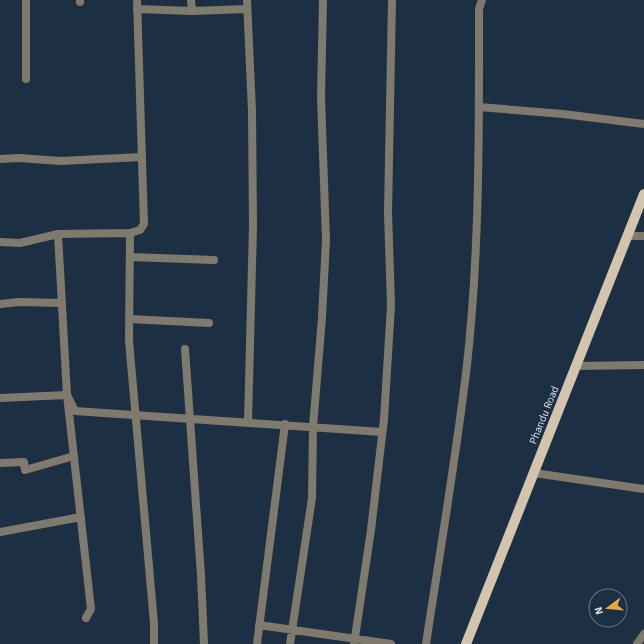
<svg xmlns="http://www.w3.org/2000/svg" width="644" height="644" font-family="'Source Sans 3',sans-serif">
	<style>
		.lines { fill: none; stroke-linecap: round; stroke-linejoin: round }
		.street { stroke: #807a6e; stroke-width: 8 }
		.primary { stroke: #d3c5ad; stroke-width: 10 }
		.labels { text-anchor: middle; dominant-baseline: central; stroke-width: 3; stroke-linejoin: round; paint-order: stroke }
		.street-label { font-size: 11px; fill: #d4dfec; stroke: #1d3043 }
	</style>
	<rect width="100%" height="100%" fill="#1d3043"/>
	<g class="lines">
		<path class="street" d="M191 0 192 11
			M247 0 252 111 253 226 248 422
			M80 2V0
			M137 9 192 11 247 9
			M26 79V0
			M479 107 563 114 644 124
			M0 159 20 158 60 161 142 157
			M130 233 129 341 154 623V644
			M627 236H644
			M0 242 20 243 58 234
			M130 257 214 260
			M0 304 19 302 62 303
			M129 319 209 323
			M185 349 201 575 204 644
			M576 366 644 365
			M0 398 67 395 75 411 382 432
			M0 463 24 462 25 470 74 456
			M534 473 644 489
			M0 532 81 517
			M86 618 91 609 67 395 58 234 130 233 140 230 144 224 137 0
			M259 625 391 644
			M257 644 285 424
			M290 644 312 498 313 427 322 318 326 240 321 97 323 0
			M354 644 371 530 384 419 391 306 388 212 392 0
			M426 644C440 551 456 458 467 365 480 247 479 128 479 9L482 0
			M637 644 644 634"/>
		<path class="primary" d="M466 644 644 194"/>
	</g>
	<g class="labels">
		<g class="street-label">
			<text transform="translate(544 415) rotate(-68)">Phandu Road</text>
		</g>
	</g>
	<g transform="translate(608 608) rotate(254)"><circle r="19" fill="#1d3043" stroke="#667687"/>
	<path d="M0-3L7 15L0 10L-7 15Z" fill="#e6ad36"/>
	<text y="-6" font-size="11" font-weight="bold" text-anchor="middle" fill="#d4dfec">N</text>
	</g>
</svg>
